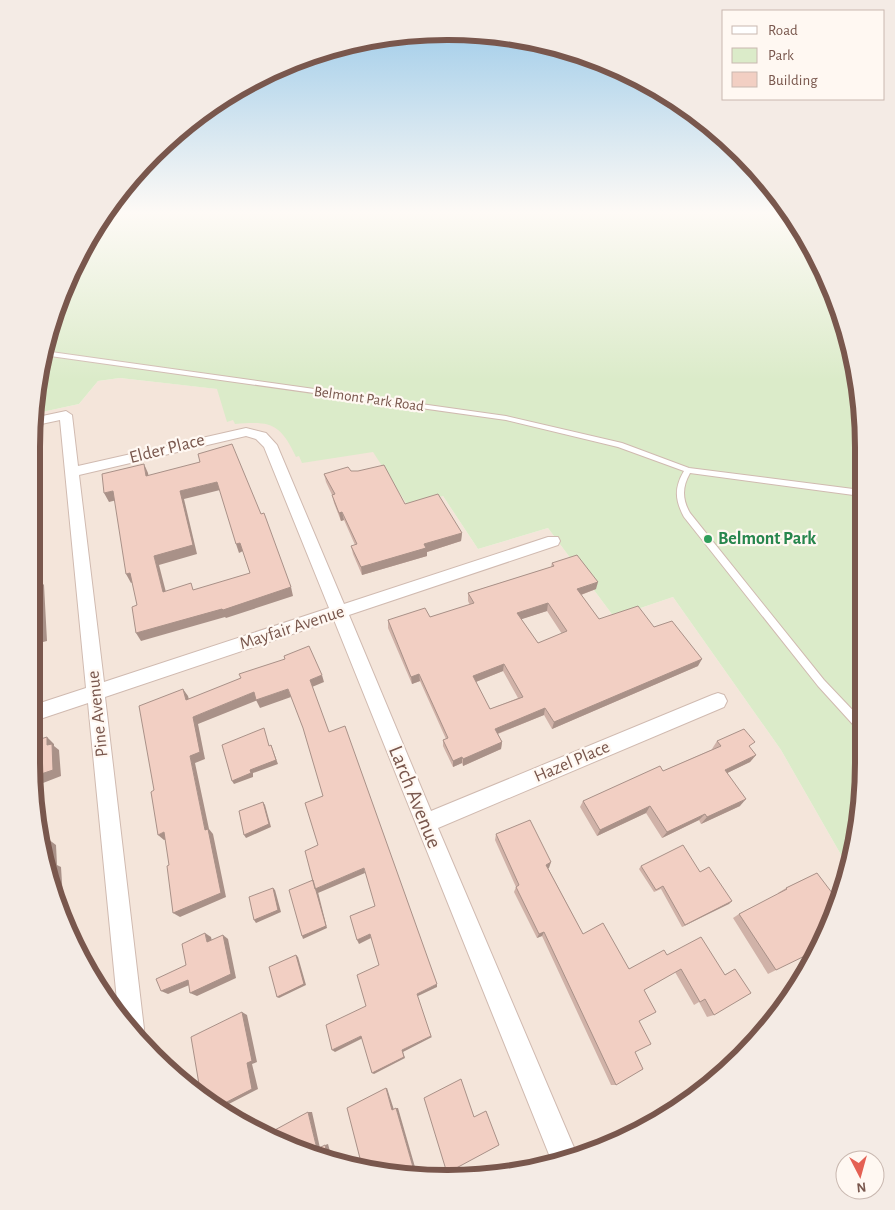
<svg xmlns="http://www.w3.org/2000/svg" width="895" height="1210" font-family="'Alegreya Sans',sans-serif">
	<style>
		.residential { fill: #f4e5da }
		.green { fill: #dbebc9 }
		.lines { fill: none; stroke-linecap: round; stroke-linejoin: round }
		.lane-casing { stroke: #d0bab0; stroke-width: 2 }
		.street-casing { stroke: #d0bab0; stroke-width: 2 }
		.lane { fill: #fff; fill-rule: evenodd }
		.street { fill: #fff; fill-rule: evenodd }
		.wall { fill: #d0b2a8; fill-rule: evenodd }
		.shaded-wall { fill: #a99188 }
		.building { fill: #f2cfc3; stroke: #a99188; fill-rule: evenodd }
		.leisure-dot { fill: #2e9e5b; stroke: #fff8f2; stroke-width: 2 }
		.labels { text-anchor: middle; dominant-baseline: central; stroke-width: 4.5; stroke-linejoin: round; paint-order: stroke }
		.far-street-label { font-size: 15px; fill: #79574d; stroke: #fff8f2 }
		.street-label { font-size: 18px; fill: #79574d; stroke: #fff8f2 }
		.leisure-label { font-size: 18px; font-weight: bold; fill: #27864d; stroke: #fff8f2; text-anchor: start }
		.near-street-label { font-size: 21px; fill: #79574d; stroke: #fff8f2 }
		.rim { fill: none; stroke: #79574d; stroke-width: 6 }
	</style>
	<rect width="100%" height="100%" fill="#fdf4eb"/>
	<path class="residential" d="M120 378 218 389 274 411 366 440 443 496 478 549 548 528 614 617 673 597 781 750 848 867 842 896 808 970 761 1037 701 1093 582 1157 475 1178 366 1171 263 1136 153 1057 87 971 46 871 31 762 33 414 79 404 98 381Z"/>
	<path class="green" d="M107 211H787L832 288 860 393 863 790 848 867 781 750 673 597 614 617 548 528 478 549 443 496 408 506 373 452 302 463 299 456 296 457C280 423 271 421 235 424L233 420 227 422 217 389 120 378 98 381 79 404 33 414 45 340 102 216Z"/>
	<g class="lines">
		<defs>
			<path id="lane" d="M44 351 506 416 622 443 689 468 861 490V496L690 473C682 487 682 499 690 513L824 680 862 720V731L858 730 818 686 684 517C675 500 674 488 684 471L618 447 506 420 43 355Z"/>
			<path id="street" d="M66 411 72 415 78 466 246 428 266 433 277 445 344 604 548 537H558L560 541 558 545 349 615 431 811 712 695 718 693 724 695 727 701 724 707 438 828 578 1157 552 1162 334 620 105 697 144 1029 141 1038 118 1011 88 703 31 722V706L86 688 60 420 32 426 33 418ZM246 436 256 439 264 447 329 608 104 682 79 475Z"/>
		</defs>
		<use href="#lane" class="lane-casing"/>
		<use href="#street" class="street-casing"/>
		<use href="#lane" class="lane"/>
		<use href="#street" class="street"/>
	</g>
	<path class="wall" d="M351 471 405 504 462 533 461 541 427 552V556L362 575 353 554 351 546 355 545 344 520 341 521 334 503 332 495 326 482 324 474Z
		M552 563 596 589 581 595 599 619 654 627 698 666 552 729 544 715 498 734 502 742 501 749 463 766 462 763 453 767 443 746V740L446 739 420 681 412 684 388 628V620L430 617 470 605 468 601V593L551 567ZM547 611 562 634 538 643 521 619ZM503 671 518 698 490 709 476 682Z
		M717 741 750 748 756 755 750 762 727 773 740 806 701 824 699 820 662 838 646 813 597 836 580 807 583 801 663 771 713 749H712Z
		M496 834 551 862 548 868 583 934 629 969 667 955 724 975 735 969 714 1015 707 1017 699 1002 694 1005 675 972 644 990 639 1021 635 1052 616 1085H611L542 936 537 938 514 892 516 887 495 840Z
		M641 866 700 872 732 901 682 927 661 889 654 892 639 869Z
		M817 873 776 970 768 974 733 918 739 914 779 894 778 893 786 888Z"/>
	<path class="shaded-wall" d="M34 429 39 437 41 520 32 522 33 555H32V513Z
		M144 464 148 473 150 485 146 476Z
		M217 482 220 490 184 499 197 554 159 565 168 600 163 592 154 556 180 491Z
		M113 491 117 500 109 502 104 493Z
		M342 512 344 520 341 521 339 513Z
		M462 533 461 541 427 552V556L362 575 361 567 424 544Z
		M240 543 243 551 239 553 236 544Z
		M130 573 135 581 131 583 126 574Z
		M37 577 44 585 47 641 35 644 36 680 31 682 32 636Z
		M598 582 596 589 575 597 577 589Z
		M291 587 293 596 226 618 225 617 141 641 136 633Z
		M548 603 547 611 516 621 517 613Z
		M702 659 698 666 552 729 554 722Z
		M504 664 503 671 473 683V676Z
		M419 674 420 681 412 684 411 677Z
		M322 675 324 682 312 687 310 680Z
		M183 689 188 696 191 707 186 700Z
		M288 689 291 697 260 708 256 700Z
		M254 692 258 700 198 724 205 759 195 763 209 829 213 834 226 897 180 917 173 913 205 830 190 756 193 717Z
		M545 708 544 715 494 735 495 729Z
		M47 737 54 744V746L59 750 61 776 43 783 45 849 42 847 36 795 35 776 47 745Z
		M502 742 501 749 463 766V759Z
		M271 745 278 764 253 773V777L234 784 232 781 250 770Z
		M756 755 750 762 719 777 725 770Z
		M462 757V763L453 767V761Z
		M746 799 740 806 701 824 707 817Z
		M263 802 265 805 271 827 246 838 244 835Z
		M650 806 646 813 597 836 600 830Z
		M705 814 699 820 662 838 667 832Z
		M164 832 170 838 164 840 158 835Z
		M48 839 56 845 57 865 61 867 64 915 55 892 49 864Z
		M551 862 549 868 544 870 546 865Z
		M364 868 365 873 318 893V892L327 928 303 939 302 936 315 889Z
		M273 888 275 890 281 912 256 923 254 920Z
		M732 901 729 904 682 927 685 925Z
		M544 932 542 936 537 938 539 934Z
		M205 933 211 937 213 946 207 942Z
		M370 934 371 938 359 944 357 940Z
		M223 935 228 939 236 978 197 996 190 993Z
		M296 955 298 957 306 985 279 998 277 997Z
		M188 980 194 983 168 994 161 991Z
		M437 984V987L418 996 417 994Z
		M242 1012 247 1015 257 1062 252 1064 258 1089 223 1107 221 1105 247 1063Z
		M361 1036 363 1038 335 1052 332 1050Z
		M431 1036 432 1037 403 1052 405 1058 374 1074 372 1073 402 1050Z
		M386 1088H387L394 1110H392Z
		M396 1108H398L417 1174H415Z
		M308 1112H312L320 1148 317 1149Z
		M328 1144 332 1159 328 1158 325 1145Z"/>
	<path class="building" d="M32 429H34L35 512 32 513Z
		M232 444 261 514 264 513 291 587 223 610 222 609 136 633 132 607 137 605 130 573 126 574 113 491 104 493 102 474 144 464 146 476 200 462 198 454ZM217 482 236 544 240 543 250 573 193 590 191 583 163 592 154 556 193 545 180 491Z
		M384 465 405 504 438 494 462 533 424 544 426 548 361 567 351 546 357 544 342 512 339 513 332 495 335 494 324 474 348 467 351 471H358Z
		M577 555 598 582 577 589 599 619 638 606 654 627 672 621 702 659 554 722 545 708 495 729 502 742 463 759 462 757 453 761 443 740 448 738 419 674 411 677 388 620 425 608 430 617 474 603 468 593 554 566 552 563ZM548 603 567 631 538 643 517 613ZM504 664 523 697 490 709 473 676Z
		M37 577 40 633 32 636V579Z
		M309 646 322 675 310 680 329 732 345 726 437 984 417 994 431 1036 402 1050 404 1057 372 1073 361 1036 332 1050 326 1025 366 1006 357 975 379 965 370 934 357 940 350 916 375 906 364 868 315 889 305 851 318 845 305 803 323 796 303 728 288 689 256 700 254 692 193 717 200 752 190 756 205 830 208 829 221 893 173 913 167 866 169 865 164 832 158 835 151 792 154 790 139 706 183 689 186 700 241 678 239 674 285 659 284 656Z
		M264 728 269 746 271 745 276 760 250 770 251 773 232 781 222 745Z
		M744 729 755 742 749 746 756 755 725 770 746 799 707 817 705 814 667 832 650 806 600 830 583 801 660 766 663 771 721 746 717 741Z
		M47 737V745L52 744 53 770 35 776 36 795 31 762V742Z
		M263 802 269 824 244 835 239 811Z
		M530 820 551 862 546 865 583 934 603 923 629 969 664 950 667 955 701 937 725 975 735 969 751 993 714 1015 705 999 700 1002 681 969 644 990 656 1012 639 1021 651 1044 635 1052 643 1069 616 1085 544 932 539 934 516 887 519 885 496 834Z
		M48 839 49 864 53 863 55 892 46 871 42 842Z
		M683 845 700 872 709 867 732 901 685 925 663 886 656 890 641 866Z
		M817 873 839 902 817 950 776 970 739 914 787 889 786 888Z
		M313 880 326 926 302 936 289 890Z
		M273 888 278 910 254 920 249 897Z
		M205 933 207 942 223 935 231 974 190 993 188 980 161 991 156 979 186 965 182 944Z
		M296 955 304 984 277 997 269 967Z
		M242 1012 252 1061 247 1063 252 1089 221 1105 200 1090 191 1037Z
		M461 1079 474 1117 486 1111 499 1145 447 1173 424 1098Z
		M386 1088 392 1110 396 1108 415 1174 366 1171 363 1170 347 1108Z
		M308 1112 317 1149 325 1145 328 1158 270 1138 274 1136 273 1131Z"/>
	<linearGradient id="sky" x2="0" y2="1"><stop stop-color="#97c8e8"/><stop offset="0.56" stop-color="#fefaf6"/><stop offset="1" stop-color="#fefaf6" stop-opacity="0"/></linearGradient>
	<rect width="895" height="380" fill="url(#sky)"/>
	<circle class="leisure-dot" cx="708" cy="539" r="5"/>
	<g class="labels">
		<g class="far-street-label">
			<text transform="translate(369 399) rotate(8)">Belmont Park Road</text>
		</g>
		<g class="street-label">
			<text transform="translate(167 449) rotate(-14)">Elder Place</text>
			<text transform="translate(292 628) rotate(-18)">Mayfair Avenue</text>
			<text transform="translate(98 714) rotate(-96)">Pine Avenue</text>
			<text transform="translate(572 762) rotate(-23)">Hazel Place</text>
		</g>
		<g class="leisure-label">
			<text x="718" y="539">Belmont Park</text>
		</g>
		<g class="near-street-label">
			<text transform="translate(415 797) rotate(68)">Larch Avenue</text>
		</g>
	</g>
	<path d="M0 0H895V1210H0ZM447 40H448A407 407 0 0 1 855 447V763A407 407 0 0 1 448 1170H447A407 407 0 0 1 40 763V447A407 407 0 0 1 447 40Z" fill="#f4ebe5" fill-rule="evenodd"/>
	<path class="rim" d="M447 40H448A407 407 0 0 1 855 447V763A407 407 0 0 1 448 1170H447A407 407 0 0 1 40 763V447A407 407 0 0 1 447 40Z"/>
	<rect x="722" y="10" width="162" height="90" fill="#fff8f2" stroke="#c9b8b0"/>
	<rect x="732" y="26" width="25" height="8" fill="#ffffff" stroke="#c9b8b0"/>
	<text x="768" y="35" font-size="15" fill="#79574d">Road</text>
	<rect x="732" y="48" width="25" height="15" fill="#dbebc9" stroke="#c9b8b0"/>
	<text x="768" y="60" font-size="15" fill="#79574d">Park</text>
	<rect x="732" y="72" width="25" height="15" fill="#f2cfc3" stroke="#c9b8b0"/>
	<text x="768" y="85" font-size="15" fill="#79574d">Building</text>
	<g transform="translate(860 1175) rotate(174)"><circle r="24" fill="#fff8f2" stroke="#c9b8b0"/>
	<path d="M0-4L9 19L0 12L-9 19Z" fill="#e46053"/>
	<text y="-8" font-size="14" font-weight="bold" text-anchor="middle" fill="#79574d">N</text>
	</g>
</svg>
